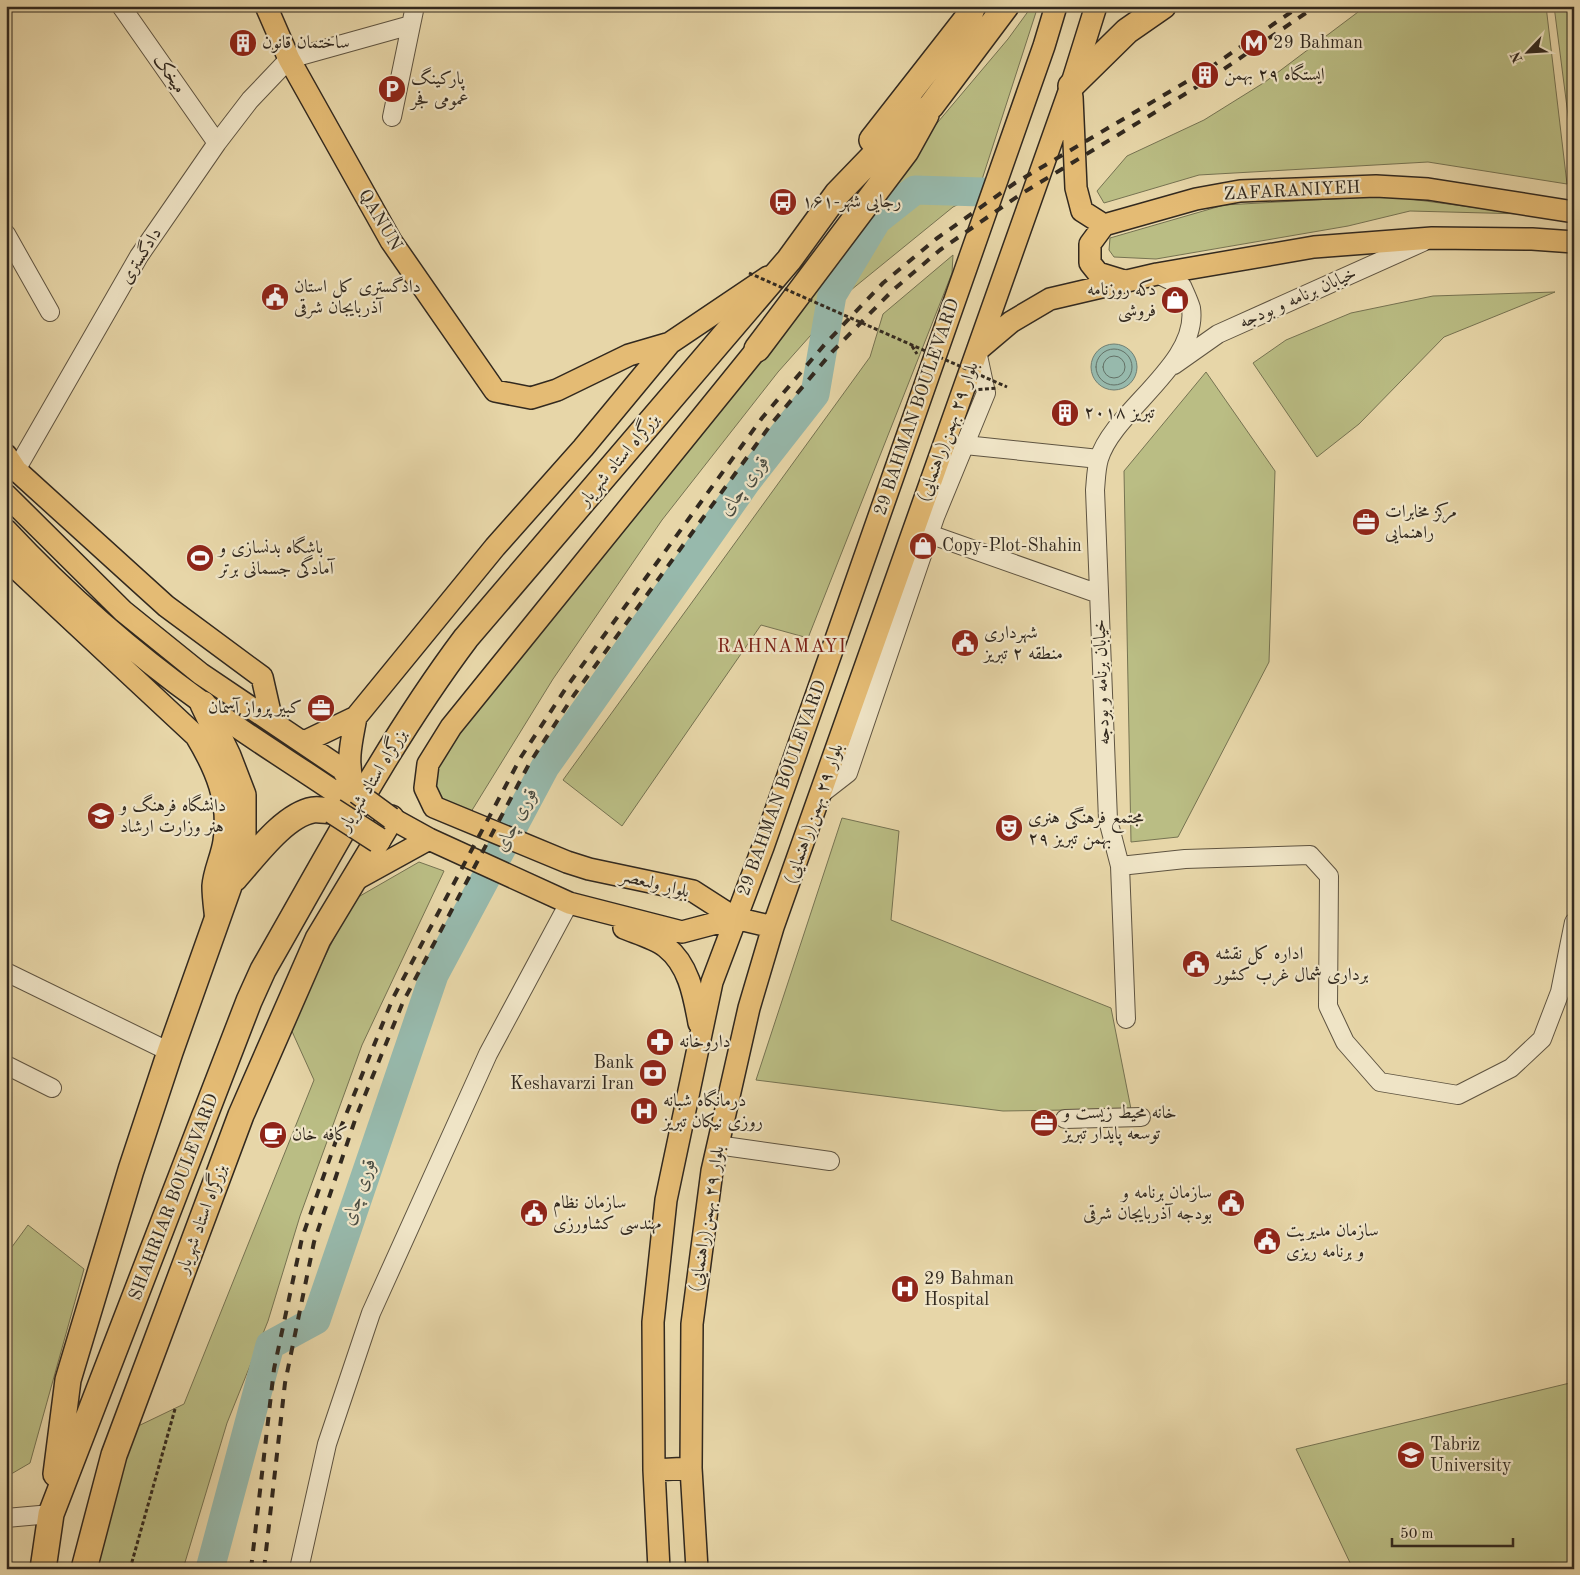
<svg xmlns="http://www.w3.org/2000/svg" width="1580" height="1575" font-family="'Old Standard TT',Amiri,serif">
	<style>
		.green { fill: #babd84; stroke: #767352 }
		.water { fill: #97b9ac; stroke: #6f7f74 }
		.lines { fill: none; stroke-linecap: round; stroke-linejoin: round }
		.shore { stroke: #647166; stroke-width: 1 }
		.river { stroke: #97b9ac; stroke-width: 29 }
		.minor-casing { stroke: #5f5441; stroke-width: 20 }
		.major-casing { stroke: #32291f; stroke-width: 24 }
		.highway-casing { stroke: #32291f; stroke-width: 28 }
		.path { stroke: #32291f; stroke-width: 3; stroke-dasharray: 4 2.5; stroke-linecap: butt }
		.minor { stroke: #efe4c6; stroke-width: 18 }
		.major { stroke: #e4bb74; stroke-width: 21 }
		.highway { stroke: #e4bb74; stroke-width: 25 }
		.rail { stroke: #32291f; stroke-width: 4; stroke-dasharray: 9 9; stroke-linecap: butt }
		.major-bridge-casing { stroke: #32291f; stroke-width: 24; stroke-linecap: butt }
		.highway-bridge-casing { stroke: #32291f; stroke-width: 28; stroke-linecap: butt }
		.path-bridge { stroke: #32291f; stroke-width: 3; stroke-dasharray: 4 2.5; stroke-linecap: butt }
		.major-bridge { stroke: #e4bb74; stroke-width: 21 }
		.highway-bridge { stroke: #e4bb74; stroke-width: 25 }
		.labels { text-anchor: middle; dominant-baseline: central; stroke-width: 4.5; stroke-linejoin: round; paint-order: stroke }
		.poi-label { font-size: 18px; fill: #32291f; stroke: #efe4c6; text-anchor: start }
		.street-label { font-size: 18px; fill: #32291f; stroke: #efe4c6 }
		.water-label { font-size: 19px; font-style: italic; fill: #4b4d42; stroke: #efe4c6 }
		.neighbourhood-label { font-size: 19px; letter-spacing: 1px; fill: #7a1f14; stroke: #efe4c6 }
	</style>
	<rect width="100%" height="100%" fill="#e7d6a8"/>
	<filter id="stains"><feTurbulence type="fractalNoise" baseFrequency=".004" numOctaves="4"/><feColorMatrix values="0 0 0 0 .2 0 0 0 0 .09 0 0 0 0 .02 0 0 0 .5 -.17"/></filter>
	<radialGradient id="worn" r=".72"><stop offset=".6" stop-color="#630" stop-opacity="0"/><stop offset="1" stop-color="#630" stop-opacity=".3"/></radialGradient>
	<path class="green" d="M1032 6H1038L977 195 953 207 851 290 778 372 662 520 553 679 466 820C459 815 448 811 442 805 424 787 440 761 449 744L900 167 1008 39Z
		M1366 6H1546L1567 184 1428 162 1199 175 1104 203 1097 191 1127 156 1204 120 1265 82Z
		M1554 6H1574V162Z
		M1387 196 1524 214 1410 211 1348 226 1156 259 1114 257 1109 250 1110 238 1224 205Z
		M953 255 952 273 808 638 761 625 622 826 563 780 870 357 883 314Z
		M1555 292 1444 337 1359 424 1317 457 1253 363 1286 340 1351 313 1433 296Z
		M1206 372 1275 471 1269 662 1178 837 1131 842 1124 471Z
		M842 818 899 831 891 920 1111 1008 1131 1109 1003 1111 756 1080Z
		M419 862 444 871 362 1045 300 1216 268 1321 227 1423 183 1569H93L134 1428 184 1404 314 1080 290 1027 353 900Z
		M28 1225 84 1269 30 1463 6 1477V1255Z
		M1574 1382V1569H1353L1296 1449Z"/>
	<path class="water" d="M1091 367a23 23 0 1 1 46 0a23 23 0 1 1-46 0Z"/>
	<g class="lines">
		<path class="shore" d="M1096 367a18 18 0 1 1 36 0a18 18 0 1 1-36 0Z
			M1103 367a11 11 0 1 1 22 0a11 11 0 1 1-22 0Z"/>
		<path class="river" d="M210 1569 270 1345 316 1320 434 975 545 767 747 481 815 394 832 295 877 220 915 190 982 192"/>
		<defs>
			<path id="minor" d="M121 6 217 143
				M392 117 411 25
				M6 234 50 312
				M1174 365 1218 334 1423 242
				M965 445 1099 459
				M16 470 139 256 217 143 250 100 289 59 411 25 415 6
				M929 534 1099 594
				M821 794 848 773 935 517 986 393 977 351
				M1120 866 1185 859 1310 855 1329 876 1328 1006 1345 1042 1380 1082 1458 1095 1511 1068 1542 1039 1560 992 1574 922
				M6 972 170 1052
				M1126 1019 1120 866 1108 820 1095 490C1096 480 1096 469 1099 459 1113 411 1199 364 1191 308 1189 301 1185 293 1182 286L1157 274
				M6 1065 52 1088
				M1065 1119 1141 1117
				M717 1145 830 1161
				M6 1518 51 1514
				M299 1569 327 1444 371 1313 488 1054 569 903"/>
			<path id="major" d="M266 6 289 59 391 241 495 391 531 398 557 390 629 355 670 343
				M1072 97 1076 188 1082 211 1104 225 1196 199 1240 191 1376 186 1428 189 1574 212
				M1104 225 1090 244V263L1098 273 1124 281
				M757 349 451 727 428 764 425 788 434 807 567 862 589 869 693 891 735 918 773 927
				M979 349 1011 322 1050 299 1157 274 1314 247 1432 238 1532 239 1574 242
				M6 455 16 470 166 606 262 677 272 721
				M6 495 123 611 201 674 342 769 357 793
				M6 530C66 594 132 652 203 703 245 734 289 761 332 790L357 793
				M6 559 196 736C216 769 230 802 224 841 222 856 214 871 213 886 213 898 215 910 216 921
				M304 742 356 717 495 547 583 448 670 343 768 277
				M353 783C346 760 352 740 356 717
				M391 818 429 839 569 903 682 932 735 918
				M351 882 429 839
				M624 928C636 933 655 938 666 947 689 965 694 996 699 1023
				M654 1470 691 1468
				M659 1569 654 1470 653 1322 666 1200 712 982 763 847 1044 46 1056 6
				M697 1569 691 1468 692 1324 712 1171 749 1008 773 927 1071 86 1096 6"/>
			<path id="highway" d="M1071 86 1127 31 1163 6
				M872 140 969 16 973 6
				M757 349 906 151 926 115
				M235 878C254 857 284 815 313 810 319 809 327 811 333 811
				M56 1474 68 1380 131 1170 170 1052 230 883 243 839V795L228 756 203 704
				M43 1569 51 1514 249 1001 263 970C328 857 388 742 466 638L789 260 837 194 892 137 931 106 1006 6
				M84 1569 114 1455 241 1115 318 939 391 818"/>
		</defs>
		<use href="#minor" class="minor-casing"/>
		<use href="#major" class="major-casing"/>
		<use href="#highway" class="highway-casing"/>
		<path class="path" d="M912 346 917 354
			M130 1569 175 1409"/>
		<use href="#minor" class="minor"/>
		<use href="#major" class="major"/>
		<use href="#highway" class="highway"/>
		<path class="rail" d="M251 1569 274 1369 302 1238 339 1132 393 998 521 757 568 685 762 418 825 344 883 283 936 239 1015 183 1208 69 1300 6
			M264 1569 285 1383 314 1242 356 1117 403 1002 529 764 574 695 772 423 832 352 893 290 940 250 1021 194 1208 80 1316 6"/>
		<defs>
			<path id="major-bridge" d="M357 793 391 818"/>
			<path id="highway-bridge" d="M333 811 378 840"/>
		</defs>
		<use href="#major-bridge" class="major-bridge-casing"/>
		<use href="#highway-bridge" class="highway-bridge-casing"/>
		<path class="path-bridge" d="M749 273 1007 387
			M972 390 998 388"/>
		<use href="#major-bridge" class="major-bridge"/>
		<use href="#highway-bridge" class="highway-bridge"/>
	</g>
	<defs>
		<symbol id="building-disc" viewBox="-11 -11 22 22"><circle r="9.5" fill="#8f2418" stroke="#efe4c6"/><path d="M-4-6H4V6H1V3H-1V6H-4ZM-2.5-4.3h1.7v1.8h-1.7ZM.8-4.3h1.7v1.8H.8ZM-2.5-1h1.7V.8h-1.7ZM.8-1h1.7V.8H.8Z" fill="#fff"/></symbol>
		<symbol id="metro-disc" viewBox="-11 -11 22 22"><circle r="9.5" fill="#8f2418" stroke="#efe4c6"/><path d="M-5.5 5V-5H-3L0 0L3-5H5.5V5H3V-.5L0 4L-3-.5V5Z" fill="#fff"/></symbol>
		<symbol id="parking-disc" viewBox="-11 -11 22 22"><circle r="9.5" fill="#8f2418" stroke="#efe4c6"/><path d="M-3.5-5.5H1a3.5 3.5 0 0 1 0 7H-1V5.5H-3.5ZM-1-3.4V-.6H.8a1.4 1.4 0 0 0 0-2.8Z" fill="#fff"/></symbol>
		<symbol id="bus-disc" viewBox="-11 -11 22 22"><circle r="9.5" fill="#8f2418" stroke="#efe4c6"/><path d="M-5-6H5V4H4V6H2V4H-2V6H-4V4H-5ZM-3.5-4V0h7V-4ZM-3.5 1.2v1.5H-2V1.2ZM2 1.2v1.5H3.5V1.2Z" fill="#fff"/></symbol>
		<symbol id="civic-disc" viewBox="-11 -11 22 22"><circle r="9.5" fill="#8f2418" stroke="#efe4c6"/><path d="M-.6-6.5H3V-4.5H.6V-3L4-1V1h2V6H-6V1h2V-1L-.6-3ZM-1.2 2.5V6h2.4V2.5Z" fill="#fff"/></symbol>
		<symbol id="shop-disc" viewBox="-11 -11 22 22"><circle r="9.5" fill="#8f2418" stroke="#efe4c6"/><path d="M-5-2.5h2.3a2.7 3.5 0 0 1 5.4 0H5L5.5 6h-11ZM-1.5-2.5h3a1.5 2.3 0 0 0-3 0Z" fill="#fff"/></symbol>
		<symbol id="office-disc" viewBox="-11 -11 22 22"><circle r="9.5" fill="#8f2418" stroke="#efe4c6"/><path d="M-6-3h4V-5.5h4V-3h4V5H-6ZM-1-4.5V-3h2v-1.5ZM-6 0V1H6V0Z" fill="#fff"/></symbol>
		<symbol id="stadium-disc" viewBox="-11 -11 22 22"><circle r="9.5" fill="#8f2418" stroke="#efe4c6"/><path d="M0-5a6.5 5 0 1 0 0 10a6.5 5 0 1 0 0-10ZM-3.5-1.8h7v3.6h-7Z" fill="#fff"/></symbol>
		<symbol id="university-disc" viewBox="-11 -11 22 22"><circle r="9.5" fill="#8f2418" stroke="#efe4c6"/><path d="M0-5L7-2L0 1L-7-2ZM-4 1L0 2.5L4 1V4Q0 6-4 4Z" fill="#fff"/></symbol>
		<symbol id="theatre-disc" viewBox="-11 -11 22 22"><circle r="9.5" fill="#8f2418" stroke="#efe4c6"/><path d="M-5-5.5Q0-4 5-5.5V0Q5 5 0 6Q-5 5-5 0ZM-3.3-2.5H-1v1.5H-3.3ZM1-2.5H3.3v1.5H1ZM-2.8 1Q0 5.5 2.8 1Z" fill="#fff"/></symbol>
		<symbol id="pharmacy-disc" viewBox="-11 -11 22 22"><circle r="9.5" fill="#8f2418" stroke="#efe4c6"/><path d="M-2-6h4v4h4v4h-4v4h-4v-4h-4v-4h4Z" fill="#fff"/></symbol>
		<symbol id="bank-disc" viewBox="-11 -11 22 22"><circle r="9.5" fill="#8f2418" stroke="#efe4c6"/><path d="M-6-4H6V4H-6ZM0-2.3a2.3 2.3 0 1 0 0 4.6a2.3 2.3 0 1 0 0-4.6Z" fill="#fff"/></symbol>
		<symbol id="hospital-disc" viewBox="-11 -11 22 22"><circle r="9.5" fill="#8f2418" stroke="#efe4c6"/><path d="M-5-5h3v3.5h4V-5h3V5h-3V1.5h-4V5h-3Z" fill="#fff"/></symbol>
		<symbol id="cafe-disc" viewBox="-11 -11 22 22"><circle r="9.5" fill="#8f2418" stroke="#efe4c6"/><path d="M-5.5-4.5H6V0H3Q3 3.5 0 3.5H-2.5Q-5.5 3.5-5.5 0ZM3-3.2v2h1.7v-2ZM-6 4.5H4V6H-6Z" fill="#fff"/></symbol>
	</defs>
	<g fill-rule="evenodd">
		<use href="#building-disc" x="227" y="27" width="32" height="32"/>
		<use href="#metro-disc" x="1238" y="27" width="32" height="32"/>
		<use href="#building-disc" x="1189" y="59" width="32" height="32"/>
		<use href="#parking-disc" x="376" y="73" width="32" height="32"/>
		<use href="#bus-disc" x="767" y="186" width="32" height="32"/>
		<use href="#civic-disc" x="259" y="281" width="32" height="32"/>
		<use href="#shop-disc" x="1159" y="284" width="32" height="32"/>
		<use href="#building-disc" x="1049" y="397" width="32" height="32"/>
		<use href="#office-disc" x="1350" y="506" width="32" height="32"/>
		<use href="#shop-disc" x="907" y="530" width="32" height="32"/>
		<use href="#stadium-disc" x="184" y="542" width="32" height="32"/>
		<use href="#civic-disc" x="949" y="627" width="32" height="32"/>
		<use href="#office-disc" x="305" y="692" width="32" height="32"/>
		<use href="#university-disc" x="85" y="800" width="32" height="32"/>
		<use href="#theatre-disc" x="993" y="812" width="32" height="32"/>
		<use href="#civic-disc" x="1180" y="948" width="32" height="32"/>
		<use href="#pharmacy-disc" x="644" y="1026" width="32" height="32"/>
		<use href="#bank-disc" x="637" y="1057" width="32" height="32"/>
		<use href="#hospital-disc" x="628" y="1095" width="32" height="32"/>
		<use href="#office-disc" x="1028" y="1107" width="32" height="32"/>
		<use href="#cafe-disc" x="257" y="1119" width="32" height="32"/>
		<use href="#civic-disc" x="1215" y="1187" width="32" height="32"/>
		<use href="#civic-disc" x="518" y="1197" width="32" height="32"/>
		<use href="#civic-disc" x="1251" y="1225" width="32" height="32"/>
		<use href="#hospital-disc" x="889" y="1273" width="32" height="32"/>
		<use href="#university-disc" x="1395" y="1439" width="32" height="32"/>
	</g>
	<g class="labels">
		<g class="poi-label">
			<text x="262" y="43">ساختمان قانون</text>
			<text x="1273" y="43">29 Bahman</text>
			<text x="1224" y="75">ایستگاه ۲۹ بهمن</text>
			<text x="411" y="79">پارکینگ<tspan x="411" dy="21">عمومی فجر</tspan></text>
			<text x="802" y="202">۱۶۱-رجایی شهر</text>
			<text x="294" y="287">دادگستری کل استان<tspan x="294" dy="21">آذربایجان شرقی</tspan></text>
			<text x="1156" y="290" text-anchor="end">دکه روزنامه<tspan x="1156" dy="21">فروشی</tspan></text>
			<text x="1084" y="413">تبریز ۲۰۱۸</text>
			<text x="1385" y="512">مرکز مخابرات<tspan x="1385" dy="21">راهنمایی</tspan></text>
			<text x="942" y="546">Copy-Plot-Shahin</text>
			<text x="219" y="548">باشگاه بدنسازی و<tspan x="219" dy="21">آمادگی جسمانی برتر</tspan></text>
			<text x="984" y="633">شهرداری<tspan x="984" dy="21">منطقه ۲ تبریز</tspan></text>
			<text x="302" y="708" text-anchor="end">کبیر پرواز آسمان</text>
			<text x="120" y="806">دانشگاه فرهنگ و<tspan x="120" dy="21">هنر وزارت ارشاد</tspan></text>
			<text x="1028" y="818">مجتمع فرهنگی هنری<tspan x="1028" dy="21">۲۹ بهمن تبریز</tspan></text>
			<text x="1215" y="954">اداره کل نقشه<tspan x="1215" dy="21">برداری شمال غرب کشور</tspan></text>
			<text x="679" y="1042">داروخانه</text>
			<text x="634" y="1063" text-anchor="end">Bank<tspan x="634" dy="21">Keshavarzi Iran</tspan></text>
			<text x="663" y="1101">درمانگاه شبانه<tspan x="663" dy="21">روزی نیکان تبریز</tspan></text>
			<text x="1063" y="1113">خانه محیط زیست و<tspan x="1063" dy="21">توسعه پایدار تبریز</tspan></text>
			<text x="292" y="1135">کافه خان</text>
			<text x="1212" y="1193" text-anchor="end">سازمان برنامه و<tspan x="1212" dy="21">بودجه آذربایجان شرقی</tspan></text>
			<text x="553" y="1203">سازمان نظام<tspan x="553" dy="21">مهندسی کشاورزی</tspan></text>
			<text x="1286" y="1231">سازمان مدیریت<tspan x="1286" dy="21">و برنامه ریزی</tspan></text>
			<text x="924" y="1279">29 Bahman<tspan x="924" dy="21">Hospital</tspan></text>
			<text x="1430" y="1445">Tabriz<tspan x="1430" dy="21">University</tspan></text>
		</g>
		<g class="street-label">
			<text transform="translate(169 74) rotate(55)">میخک</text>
			<text transform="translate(1292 191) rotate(-3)">ZAFARANIYEH</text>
			<text transform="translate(380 220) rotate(59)">QANUN</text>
			<text transform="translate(141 256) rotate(-58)">دادگستری</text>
			<text transform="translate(1298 298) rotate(-24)">خیابان برنامه و بودجه</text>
			<text transform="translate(917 407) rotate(-71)">29 BAHMAN BOULEVARD</text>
			<text transform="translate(948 432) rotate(-70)">بلوار ٢٩ بهمن(راهنمایی)</text>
			<text transform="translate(619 460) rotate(-50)">بزرگراه استاد شهریار</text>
			<text transform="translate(1102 682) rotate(-92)">خیابان برنامه و بودجه</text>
			<text transform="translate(373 780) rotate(-59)">بزرگراه استاد شهریار</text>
			<text transform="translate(782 788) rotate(-70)">29 BAHMAN BOULEVARD</text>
			<text transform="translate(814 814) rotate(-71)">بلوار ٢٩ بهمن(راهنمایی)</text>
			<text transform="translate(655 884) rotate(14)">بلوار ولىعصر</text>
			<text transform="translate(174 1197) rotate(-69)">SHAHRIAR BOULEVARD</text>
			<text transform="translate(202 1219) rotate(-70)">بزرگراه استاد شهریار</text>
			<text transform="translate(707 1219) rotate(-81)">بلوار ٢٩ بهمن(راهنمایی)</text>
		</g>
		<g class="water-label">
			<text transform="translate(745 486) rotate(-54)">قوری چای</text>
			<text transform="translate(517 820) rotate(-62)">قوری چای</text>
			<text transform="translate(360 1192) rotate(-71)">قوری چای</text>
		</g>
		<g class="neighbourhood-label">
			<text x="782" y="647">RAHNAMAYI</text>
		</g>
	</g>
	<rect width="1580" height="1575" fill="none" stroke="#e7d6a8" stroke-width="25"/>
	<rect x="8" y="8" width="1565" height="1560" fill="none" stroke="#32291f" stroke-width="2.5"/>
	<rect x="12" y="12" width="1555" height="1550" fill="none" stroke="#32291f"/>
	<g transform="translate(1528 52) rotate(245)" stroke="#efe4c6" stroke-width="4" paint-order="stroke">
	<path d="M0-4L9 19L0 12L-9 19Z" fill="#32291f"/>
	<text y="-8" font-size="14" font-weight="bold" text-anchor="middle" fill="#32291f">N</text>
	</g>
	<path d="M1392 1538v8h121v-8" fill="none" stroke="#32291f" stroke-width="2.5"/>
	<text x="1400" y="1538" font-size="15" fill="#32291f" stroke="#efe4c6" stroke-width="4" paint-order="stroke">50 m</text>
	<rect width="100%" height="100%" filter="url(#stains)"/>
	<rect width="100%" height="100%" fill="url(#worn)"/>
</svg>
